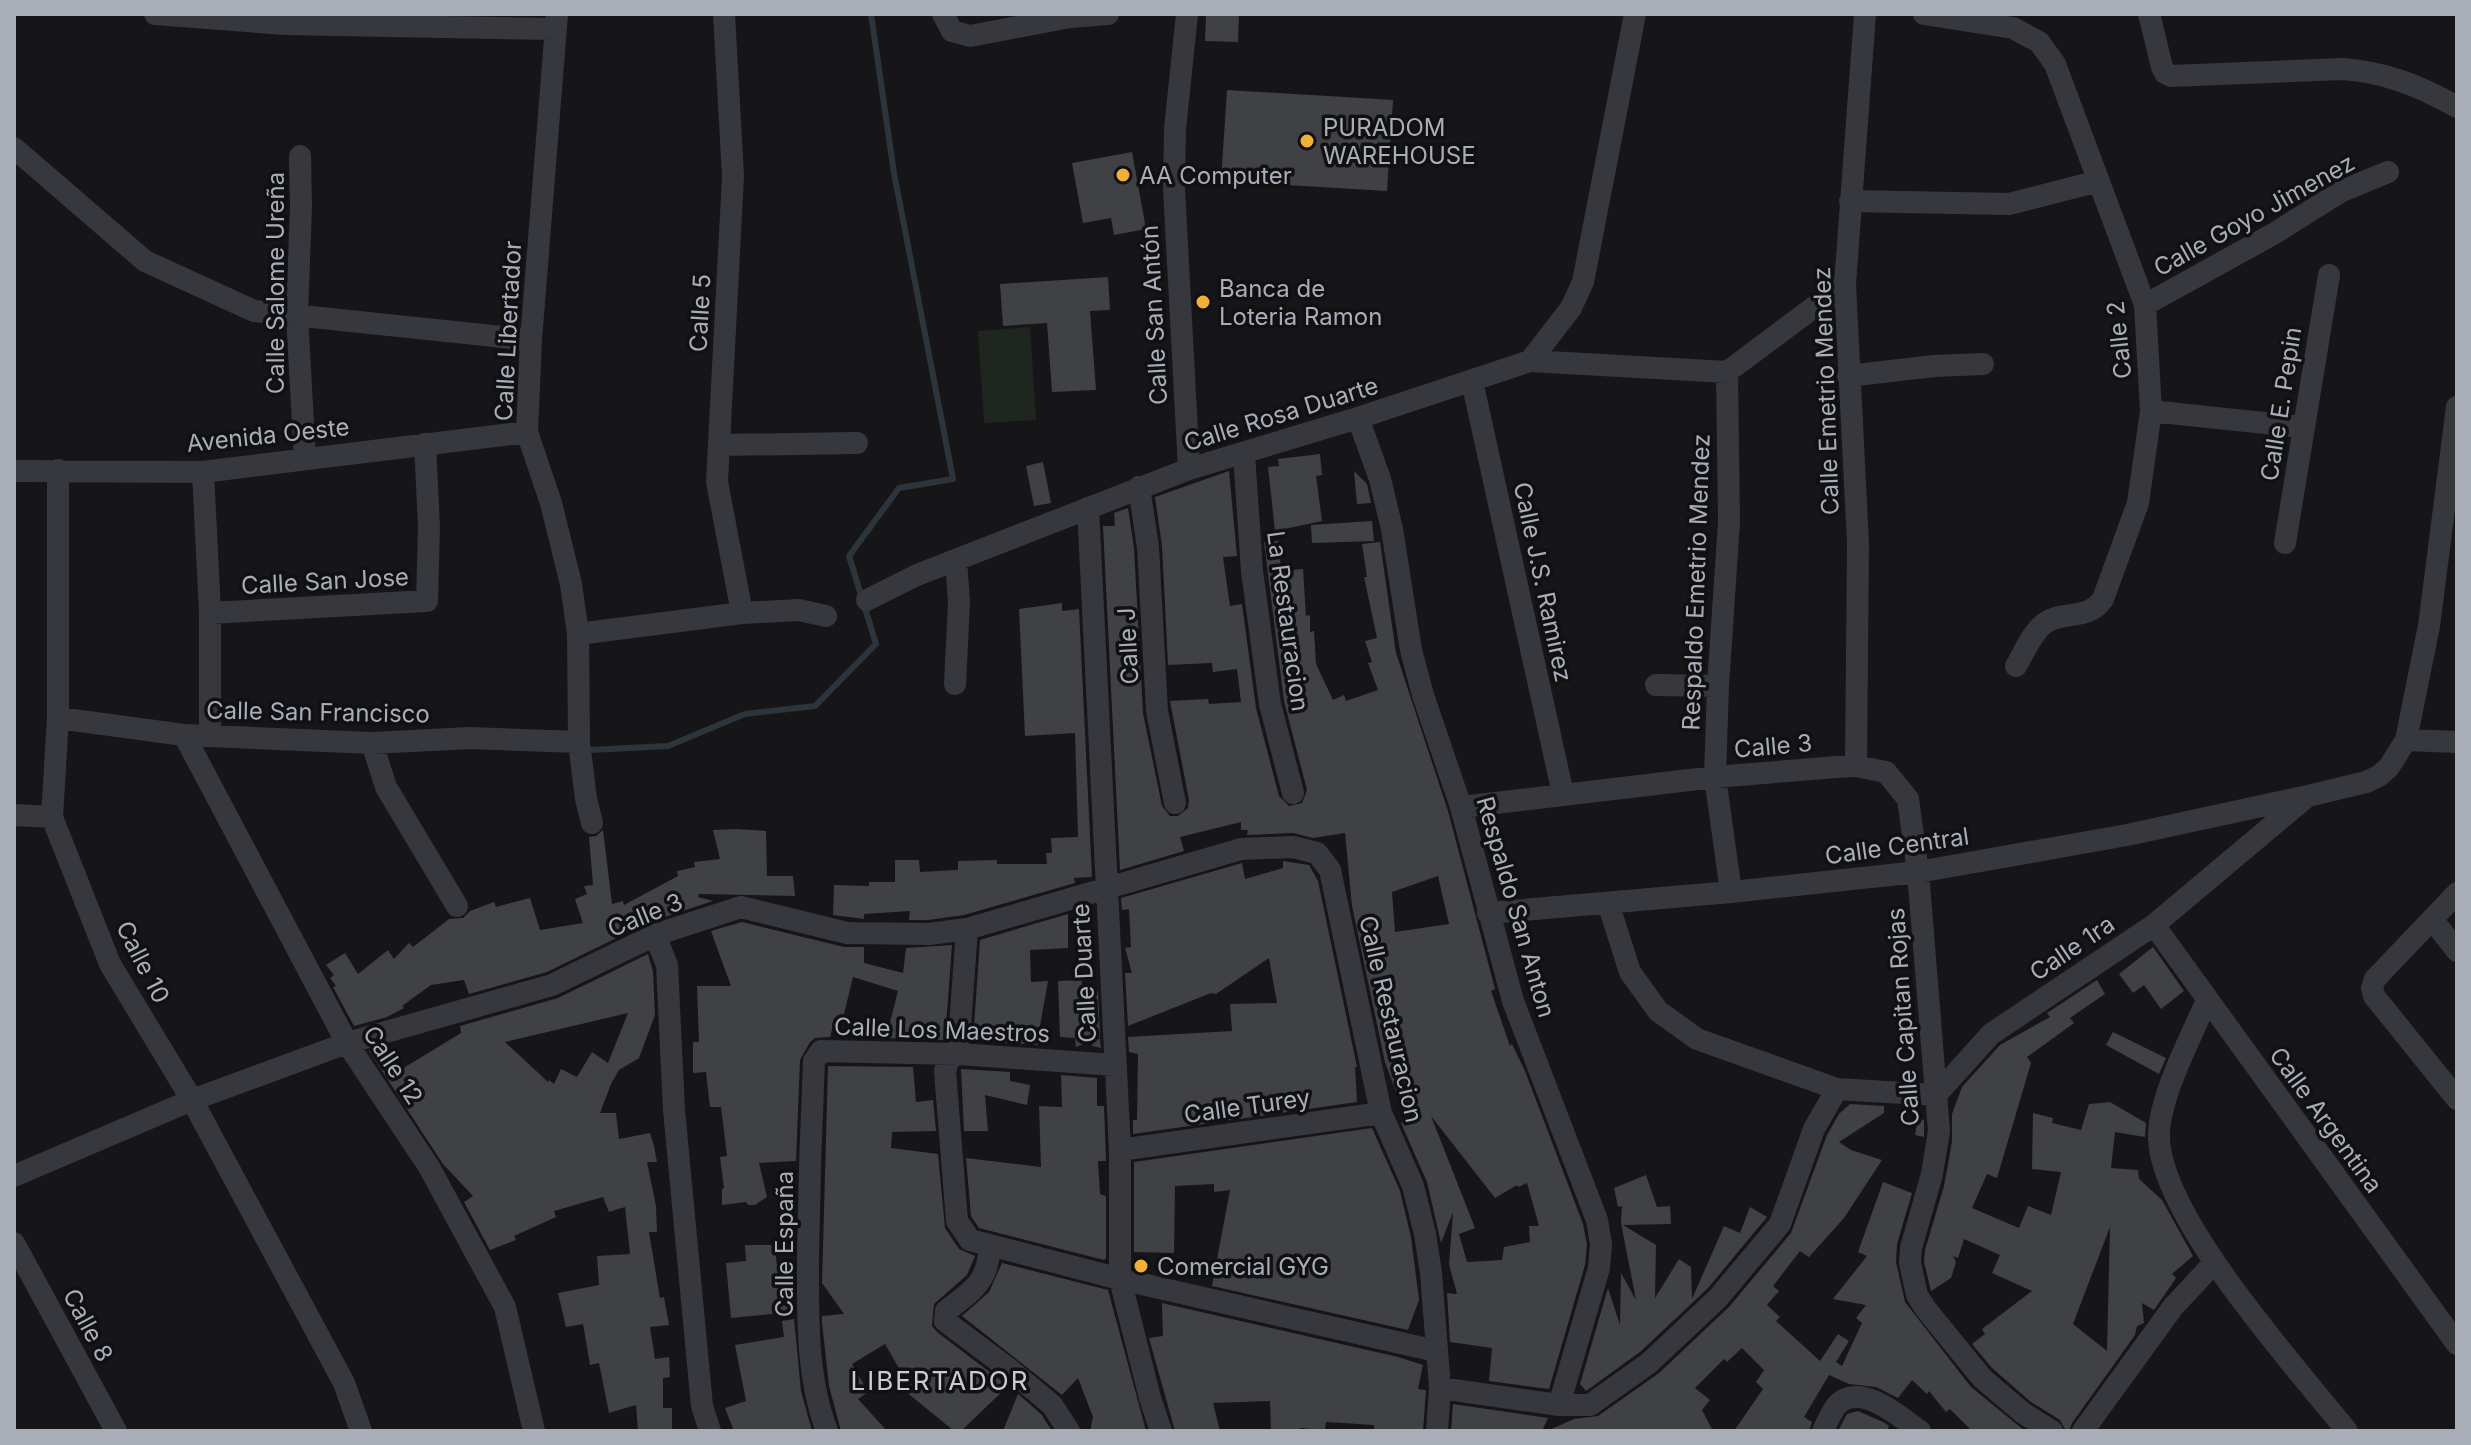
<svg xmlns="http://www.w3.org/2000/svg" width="2471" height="1445" font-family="Inter,sans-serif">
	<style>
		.green { fill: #1e261f }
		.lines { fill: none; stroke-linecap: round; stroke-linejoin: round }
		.stream { stroke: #2c353c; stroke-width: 6 }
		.building { fill: #404145; fill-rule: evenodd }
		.minor { stroke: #37383d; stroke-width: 22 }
		.poi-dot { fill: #f2b134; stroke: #111113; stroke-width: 3 }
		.labels { text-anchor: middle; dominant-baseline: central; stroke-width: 7; stroke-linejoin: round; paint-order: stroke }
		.poi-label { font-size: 24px; fill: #a8adb8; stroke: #111113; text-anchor: start }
		.street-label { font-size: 24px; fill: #a8adb8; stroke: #111113 }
		.neighbourhood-label { font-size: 26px; letter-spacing: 2px; fill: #c9ccd4; stroke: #111113 }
	</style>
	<rect width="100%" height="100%" fill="#161618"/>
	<path class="green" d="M1030 327 1036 420 984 423 978 331Z"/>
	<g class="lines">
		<path class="stream" d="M590 750 668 746 745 714 815 706 876 644 849 556 899 488 953 479 894 173 871 14"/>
	</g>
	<path class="building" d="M1206 15H1239L1238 42 1205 41Z
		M1227 90 1393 100 1387 191 1221 181Z
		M1132 152 1146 229 1114 235 1111 218 1083 223 1072 163Z
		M1108 277 1110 310 1090 311 1096 390 1052 392 1047 323 1003 326 1000 284Z
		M1320 454 1322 475 1316 476 1322 521 1275 531 1268 467 1279 466 1278 459Z
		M1043 462 1051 503 1034 506 1026 466Z
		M1229 471 1237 556 1223 557 1230 606 1242 604 1256 708 1279 796 1289 806 1302 803 1307 790 1284 701 1264 542 1279 541 1281 571 1303 569 1306 616 1310 615V632L1314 631 1316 664 1333 700 1344 695 1346 701 1378 690 1368 663 1372 662 1365 641 1377 638 1364 577H1367L1362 544 1380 542 1396 653 1448 811 1495 989 1491 991 1510 1046 1512 1044 1525 1071 1583 1224 1587 1245 1585 1265 1549 1389 1489 1381 1492 1348 1450 1342 1447 1293 1457 1294 1449 1264 1453 1212 1441 1243 1427 1182 1401 1123 1406 1119 1385 1062 1352 906 1345 833 1313 838 1293 833 1247 835 1248 830H1241V822L1180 837 1184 851 1120 870 1103 526H1115L1114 513 1128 508 1134 548 1143 713 1162 806 1170 816H1178L1188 808 1189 800 1170 701 1208 699 1209 704 1241 702 1237 669 1213 672 1212 663 1168 665 1162 546 1155 497ZM1438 876 1449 924 1395 932 1392 892ZM1431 1116 1495 1198 1517 1185 1518 1187 1527 1183 1539 1226H1529L1530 1242 1504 1247 1502 1260 1467 1262 1459 1234 1475 1228Z
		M1354 471 1367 484 1371 503 1357 504Z
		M1372 521 1374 541 1312 543 1311 525Z
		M1062 603V611L1079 609 1092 877 1074 878 1075 883 964 915 928 920H909L910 911 864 914V919L833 915 834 885 869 886V882H895V860H919L920 872 958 870V861L997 860V864H1047L1046 853H1052L1051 838 1078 837 1075 733 1025 736 1019 609Z
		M736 829 766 831 767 876H793L795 896 699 894 698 897 713 901 649 922 547 972 469 994 464 980 431 985 402 1006 404 1008 387 1017 354 1026 333 987 336 986 330 978 334 975 326 965 345 953 358 974 388 950 394 959 409 943 413 947 449 919 463 918 470 911 494 902 496 907 530 898 540 930 583 923 575 899 587 894 584 886 593 885 589 837 596 836 603 830 612 904 623 901 624 905 678 876 677 871 695 867 694 862 720 859 713 830Z
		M1283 861 1309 865 1318 881 1357 1067H1355L1357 1102 1133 1134V1120H1137L1138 1054 1129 1052 1128 1037 1232 1031 1230 1004 1277 1003 1269 958 1216 994 1211 993 1128 1026 1125 973H1132L1125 948 1131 947 1129 909 1122 910 1121 898 1242 863 1245 879 1283 868Z
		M1068 914V948L1030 950 1031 982 1048 981 1038 1037 1019 1034 1039 1045 973 1041 980 940Z
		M742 922 844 947H864V963L903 973 906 948 952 945 945 1040 886 1038 898 991 853 977 842 1022H834L830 1037 815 1038 810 1042 800 1060 796 1161 759 1163 767 1197 755 1205H748L746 1202 722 1205V1189L724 1188 720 1157 727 1156 721 1107H710L706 1072 693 1073V1042H699L697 986H731L711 931Z
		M2153 947 2184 991 2161 1009 2144 985 2133 993 2119 974Z
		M648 954 653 972 655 1015 639 1058 619 1070 611 1084 600 1113H616L619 1139 650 1133 654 1146 657 1162H647L656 1206 657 1232H649L660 1298 664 1297 669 1325 650 1327 655 1359 669 1357 670 1377 663 1378V1408H672V1431H638L636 1405 609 1413 599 1363 590 1365 583 1324 566 1327 558 1293 599 1285 597 1256 630 1254 625 1207 609 1212 603 1197 554 1211 556 1217 514 1236 516 1240 490 1250 464 1202 473 1196 443 1164 369 1051 388 1046 402 1069 461 1033 460 1026 558 998ZM628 1013 608 1063 592 1052 577 1077 561 1069 554 1084 549 1080 548 1082 505 1042Z
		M1082 980 1081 992 1098 991 1100 1037 1097 1039H1100L1101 1048 1092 1046 1093 1040 1076 1047 1075 1038 1060 1037 1058 981Z
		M2097 980 2105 994 2070 1018 2074 1023 2027 1057 2031 1063 1997 1178 1987 1174 1972 1208 2019 1228 2028 1206 2051 1215 2061 1172 2032 1169 2033 1113 2053 1118 2052 1123 2081 1130 2089 1104 2110 1102 2146 1123 2145 1137 2115 1132 2111 1168 2138 1170 2139 1179 2162 1200 2193 1256 2172 1274 2176 1278 2154 1310 2142 1303 2144 1323 2137 1326 2135 1335 2072 1423 2069 1431H2066L2060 1420 2031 1402 1992 1368 1972 1344 1985 1334 1982 1329 2032 1291 1992 1273 2000 1255 1964 1239 1958 1258 1953 1256 1956 1262 1951 1278 1931 1291 1924 1262 1925 1250 1944 1186 1952 1142V1114L1962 1087 2000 1045 2050 1017 2047 1013ZM2110 1227 2107 1351 2073 1324Z
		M2113 1032 2166 1058 2159 1074 2106 1045Z
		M828 1066 913 1067 916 1102 933 1100 936 1131 892 1132 891 1148 938 1154 945 1228 959 1249 975 1256 967 1275 934 1304 932 1326 937 1332 1008 1386 961 1431H954L905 1391 909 1386 885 1344 852 1364 868 1392 858 1399 887 1431H841L829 1386 822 1322V1316L844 1314 822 1283Z
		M961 1069 1010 1072V1081L1030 1085 1027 1105 985 1095 988 1131H964Z
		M1061 1075 1097 1078V1106H1104L1106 1161H1098L1100 1194 1106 1196V1258L1104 1260 979 1228 971 1216 966 1158 1041 1167 1039 1106 1062 1107Z
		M1850 1104 1884 1106V1113L1839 1142 1851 1150 1882 1160 1844 1218 1809 1257 1800 1251 1773 1286 1779 1291 1767 1305 1780 1317 1776 1321 1820 1361 1838 1334 1849 1341 1836 1362 1842 1366 1862 1323 1856 1318 1866 1305 1833 1299 1867 1256 1858 1252 1883 1182 1912 1193 1897 1244 1896 1262 1905 1302 1971 1387 2025 1431H1972L1950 1409 1946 1412 1929 1391 1927 1394 1912 1380 1898 1398 1876 1387 1849 1384 1829 1375 1804 1417 1812 1422 1809 1431H1734L1763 1389 1756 1382 1764 1370 1742 1348 1727 1362 1724 1359 1695 1388 1710 1400 1702 1410 1713 1431H1547L1574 1419 1598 1416 1659 1373 1729 1307 1791 1233 1827 1135 1839 1114Z
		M1918 1118 1924 1120V1137L1915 1135Z
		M1372 1128 1400 1191 1411 1237 1419 1300 1408 1330 1212 1286 1230 1190 1214 1192V1184L1175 1186 1174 1253 1134 1252V1162Z
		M1646 1175 1657 1207 1670 1206 1671 1224 1623 1225 1656 1245 1655 1298 1679 1259 1691 1267 1692 1299 1724 1226 1740 1233 1750 1207 1767 1217 1708 1288 1640 1352 1586 1391 1580 1384 1608 1288 1620 1325 1621 1273 1636 1300 1621 1223 1622 1206 1618 1207 1614 1188Z
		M745 1245H774L777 1265 794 1262V1280L787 1281 792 1312 731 1318 726 1263 746 1261Z
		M1002 1263 1108 1290 1146 1431H1090L1093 1417 1078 1378 1062 1395 962 1316 989 1292Z
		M1162 1303 1398 1357 1423 1365 1418 1389 1426 1390 1423 1431H1374V1425L1326 1422 1325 1430 1300 1428 1299 1431 1271 1430 1270 1401 1213 1403 1220 1431H1175L1149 1338 1163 1336Z
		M794 1319 801 1391 812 1431H734L725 1408 746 1401 735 1345 784 1337 782 1321Z
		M1018 1394 1041 1414 1052 1431H1003Z
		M1453 1404 1548 1418 1542 1431H1451Z
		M1858 1411 1885 1423 1889 1426 1887 1431H1838L1847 1414Z"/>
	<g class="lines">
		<path class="minor" d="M155 14 285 24 555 29
			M557 14 531 340 527 432 551 503 571 584 578 634 579 742 586 799 592 823
			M724 14 733 176 717 482 742 613
			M943 14 952 31 970 36 1070 17 1108 14
			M1187 14 1175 129 1174 188 1189 469
			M1924 14 2013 28 2039 42 2055 64 2145 305 2151 411 2138 503 2103 599C2088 621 2064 610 2045 623 2032 632 2024 653 2016 666
			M2149 14 2162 67 2165 73 2171 76 2343 69C2385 72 2420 86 2457 107
			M14 148 145 261 254 311 531 340
			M300 156 301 206 297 316 305 458
			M1850 201 2009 204 2099 181
			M2145 305 2275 233 2342 191 2388 172
			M1530 361 1571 308 1583 282 1635 14
			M1848 376 1934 366 1983 364
			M1472 381 1563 794
			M2151 411 2302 427
			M1358 418 1380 479 1392 529 1411 650 1423 695 1461 807 1513 1001 1597 1220 1601 1244 1599 1268 1559 1405
			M719 445 857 443
			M1244 454 1252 571 1270 704 1293 793
			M58 470V718L52 817 110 964 192 1100 344 1383 361 1431
			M14 471 203 472 527 432
			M203 472 210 613V736
			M1139 487 1148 547 1157 711 1175 803
			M1088 508 1120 1150V1279L1150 1398 1161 1431
			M2285 543 2329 275
			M867 600 917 575 1189 469 1358 418 1530 361 1727 372
			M210 613 427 601 429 527 425 444
			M578 634 742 613 799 610 826 616
			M955 684 959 602 956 560
			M1656 685 1718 686
			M58 718 184 735 372 743 470 738 579 742
			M184 735 347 1043 429 1167 505 1307 534 1431
			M2406 740 2457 742
			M372 743 386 787 457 906
			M1856 766 1858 543 1845 284 1865 14
			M1461 807 1715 777 1837 767 1856 766 1886 772 1908 799 1918 872 1939 1131 1932 1174 1911 1248 1910 1263 1917 1295 1925 1308 1982 1378 2023 1413 2052 1431
			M14 815 52 817
			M1731 892 1715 777 1718 686 1729 522 1727 372 1845 284
			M2457 893 2375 979 2372 988 2374 996 2457 1099
			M1608 903 1630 972 1658 1011 1697 1039 1837 1089 1936 1095 1991 1034 2154 925 2304 799
			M1488 913 1731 892 1918 872 2127 835 2308 796 2366 782 2379 776 2389 767 2406 740 2429 626 2457 407
			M2432 919 2457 951
			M2154 925 2457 1344
			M967 929 958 1054 949 1059 945 1071 957 1221 970 1240 1120 1279 1436 1351
			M655 935 667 965 674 1110 702 1406 710 1431
			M2207 1000C2191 1037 2158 1099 2159 1137 2160 1217 2296 1367 2347 1431
			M1120 1150 1381 1113
			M14 1176 192 1100 347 1043 552 985 655 935 741 907 847 933 929 934 967 929 1241 849 1293 847 1317 853 1330 870 1381 1113 1413 1186 1425 1234 1431 1273 1440 1388 1437 1431
			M14 1243 116 1431
			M989 1245C990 1281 972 1291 946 1311L945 1321 1009 1369 1052 1405 1069 1431
			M1440 1388 1559 1405H1590L1649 1363 1718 1298 1780 1224 1814 1129 1837 1089
			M827 1431C806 1377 808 1313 808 1256 809 1191 811 1126 814 1061L821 1051 958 1054 1115 1065
			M1823 1431C1827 1423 1832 1409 1839 1403 1863 1383 1901 1418 1920 1431
			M2083 1431 2173 1307 2214 1263"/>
	</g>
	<g class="poi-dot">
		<circle cx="1307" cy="141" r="8"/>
		<circle cx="1123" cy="175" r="8"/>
		<circle cx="1203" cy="302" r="8"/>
		<circle cx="1141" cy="1266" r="8"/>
	</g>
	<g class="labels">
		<g class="poi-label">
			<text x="1323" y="127">PURADOM<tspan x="1323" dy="28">WAREHOUSE</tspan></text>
			<text x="1139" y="175">AA Computer</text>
			<text x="1219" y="288">Banca de<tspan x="1219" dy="28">Loteria Ramon</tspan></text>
			<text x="1157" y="1266">Comercial GYG</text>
		</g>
		<g class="street-label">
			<text transform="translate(2254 215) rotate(-29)">Calle Goyo Jimenez</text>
			<text transform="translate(275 283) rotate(-90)">Calle Salome Ureña</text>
			<text transform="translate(700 313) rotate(-87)">Calle 5</text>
			<text transform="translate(1154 315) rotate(-93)">Calle San Antón</text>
			<text transform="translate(508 331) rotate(-87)">Calle Libertador</text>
			<text transform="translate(2119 340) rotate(-96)">Calle 2</text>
			<text transform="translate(1826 391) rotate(-92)">Calle Emetrio Mendez</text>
			<text transform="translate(2281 404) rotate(-81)">Calle E. Pepin</text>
			<text transform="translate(1281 414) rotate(-17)">Calle Rosa Duarte</text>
			<text transform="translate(268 435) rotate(-6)">Avenida Oeste</text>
			<text transform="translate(325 581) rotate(-3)">Calle San Jose</text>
			<text transform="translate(1543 582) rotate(78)">Calle J.S. Ramirez</text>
			<text transform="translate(1696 582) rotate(-88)">Respaldo Emetrio Mendez</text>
			<text transform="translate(1288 621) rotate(82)">La Restauracion</text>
			<text transform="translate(1128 646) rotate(-93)">Calle J</text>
			<text transform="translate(318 712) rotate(1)">Calle San Francisco</text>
			<text transform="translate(1773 746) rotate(-5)">Calle 3</text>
			<text transform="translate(1897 846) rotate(-8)">Calle Central</text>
			<text transform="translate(1516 907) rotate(74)">Respaldo San Anton</text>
			<text transform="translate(645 915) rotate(-22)">Calle 3</text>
			<text transform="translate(2072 948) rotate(-34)">Calle 1ra</text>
			<text transform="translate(143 962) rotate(63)">Calle 10</text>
			<text transform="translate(1084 973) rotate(-93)">Calle Duarte</text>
			<text transform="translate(1903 1017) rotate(-94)">Calle Capitan Rojas</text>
			<text transform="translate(1391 1019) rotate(77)">Calle Restauracion</text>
			<text transform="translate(942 1030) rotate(2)">Calle Los Maestros</text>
			<text transform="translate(393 1065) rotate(57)">Calle 12</text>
			<text transform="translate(1247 1106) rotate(-8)">Calle Turey</text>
			<text transform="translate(2326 1120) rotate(54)">Calle Argentina</text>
			<text transform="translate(784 1244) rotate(-90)">Calle España</text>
			<text transform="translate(88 1325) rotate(62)">Calle 8</text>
		</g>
		<g class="neighbourhood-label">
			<text x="940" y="1380">LIBERTADOR</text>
		</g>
	</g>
	<rect width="2471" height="1445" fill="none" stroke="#a8adb8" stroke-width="32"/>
</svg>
